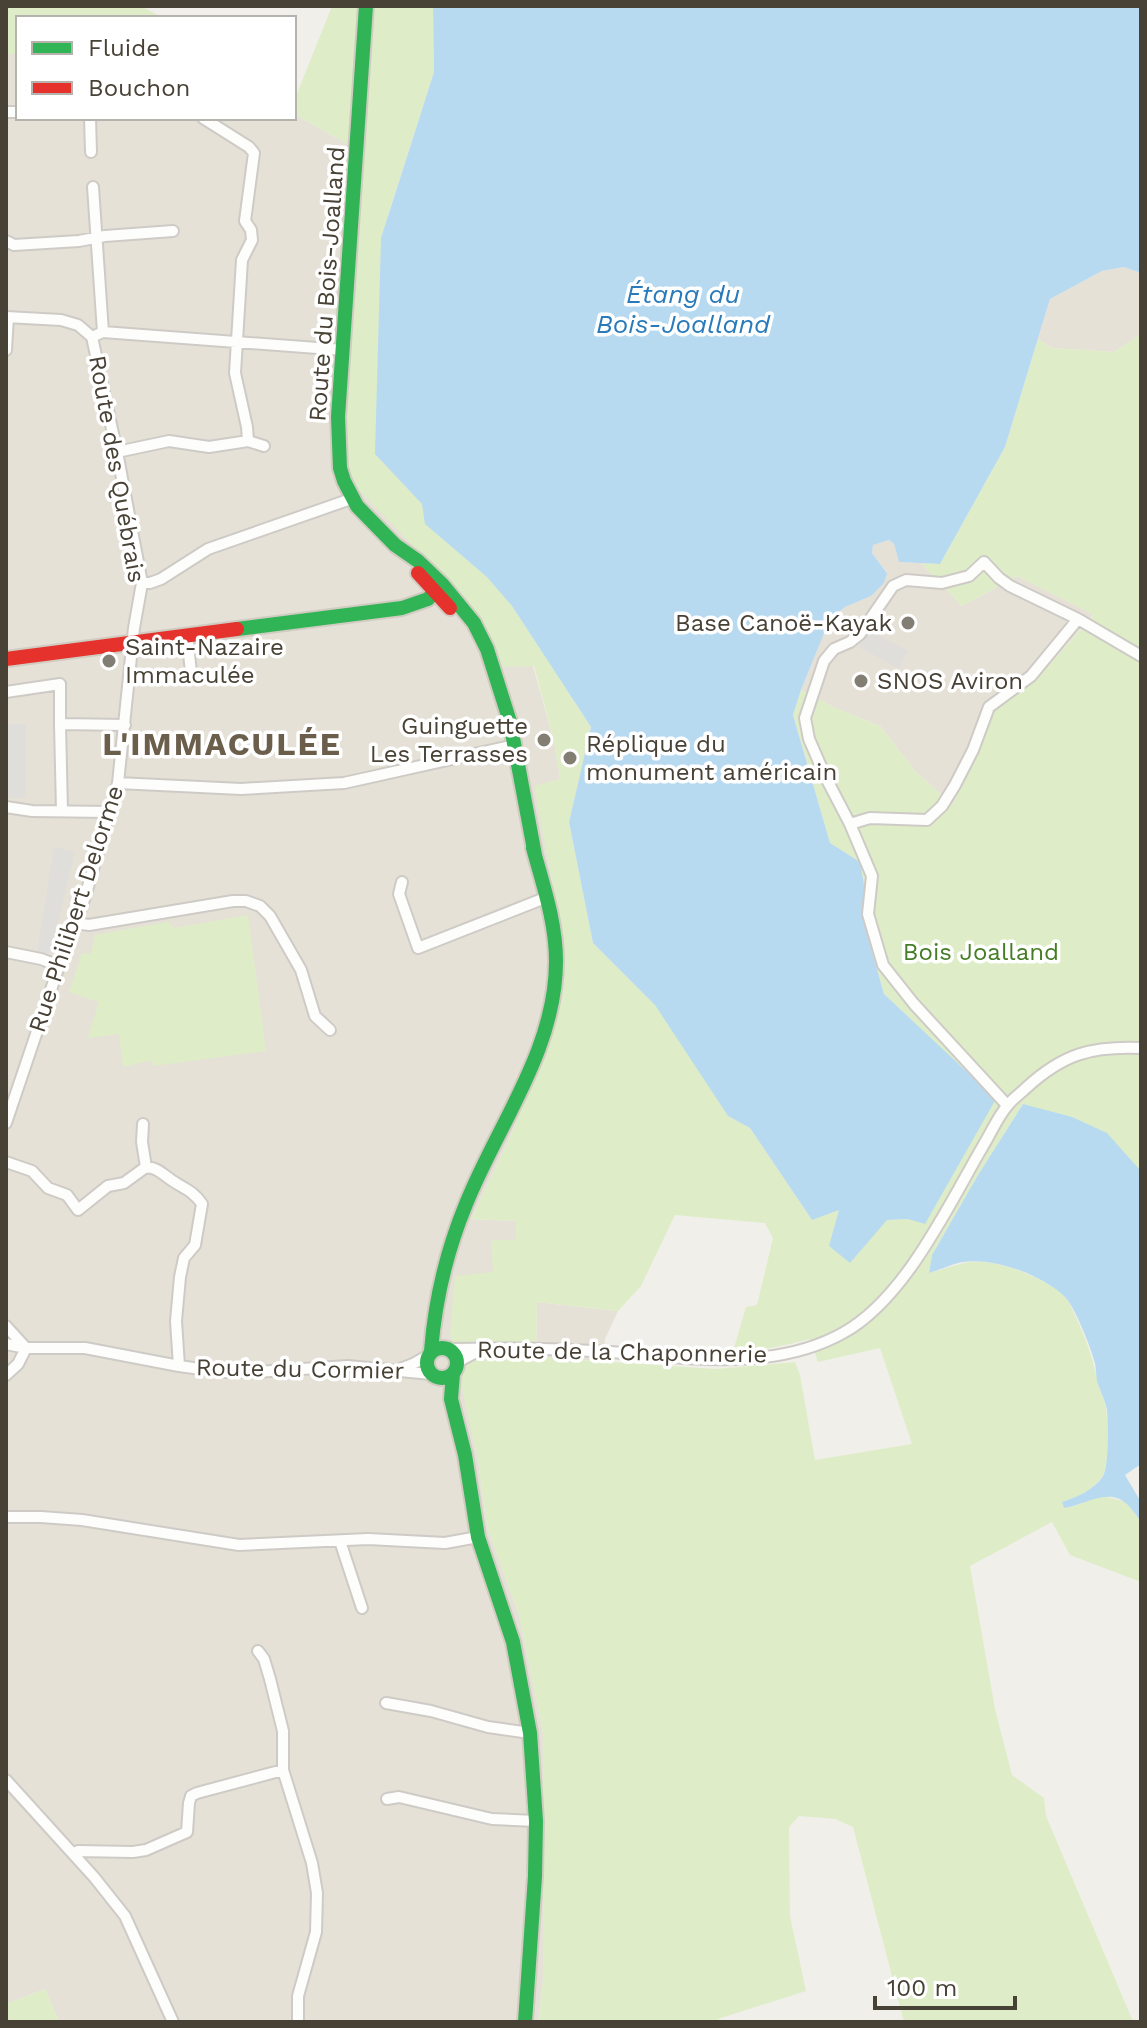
<svg xmlns="http://www.w3.org/2000/svg" width="1147" height="2028" font-family="'Work Sans',sans-serif">
	<style>
		.residential { fill: #e6e1d7 }
		.green { fill: #deedc8; fill-rule: evenodd }
		.parking { fill: #e0deda }
		.water { fill: #b8daf1 }
		.lines { fill: none; stroke-linecap: round; stroke-linejoin: round }
		.street-casing { stroke: #cecbc6; stroke-width: 14 }
		.fast-casing { stroke: #d1ccc1; stroke-width: 18 }
		.jam-casing { stroke: #d1ccc1; stroke-width: 18 }
		.street { stroke: #fdfdfc; stroke-width: 10 }
		.fast { stroke: #30b455; stroke-width: 14 }
		.jam { stroke: #e5322d; stroke-width: 14 }
		.poi-dot { fill: #837e74; stroke: #fff; stroke-width: 3 }
		.labels { text-anchor: middle; dominant-baseline: central; stroke-width: 7; stroke-linejoin: round; paint-order: stroke }
		.street-label { font-size: 24px; fill: #484135; stroke: #fff }
		.poi-label { font-size: 24px; fill: #484135; stroke: #fff; text-anchor: start }
		.park-label { font-size: 24px; fill: #457d25; stroke: #fff }
		.water-label { font-size: 26px; font-style: italic; fill: #287aba; stroke: #fff }
		.district-label { font-size: 32px; font-weight: bold; letter-spacing: 2px; fill: #6b5f4c; stroke: #fff }
	</style>
	<rect width="100%" height="100%" fill="#f1efea"/>
	<path class="residential" d="M6 54H18V118H294V114L363 153 355 237 533 666 543 702 554 741 560 779 535 787 552 882 554 934 540 1061 512 1133 471 1219 517 1221 516 1240 494 1272 467 1405 478 1461 487 1527 519 1615 543 1733V1980L538 2022H59L45 1989 6 2004Z
		M1124 267 1141 273V334L1114 352 1052 348 1038 339 1050 299 1102 271Z
		M889 540 894 544 899 562 921 563 962 606 1017 576 1094 614 1034 682 994 709 953 805 916 772 880 726 833 707 801 690 830 619 845 607 871 596 887 572 872 553 873 545Z
		M537 1302 618 1311 605 1339 604 1361 536 1357Z"/>
	<path class="green" d="M6 6H141L163 18H18V54H6Z
		M332 6H433L434 72 388 215 375 454 422 504 457 551 487 577 512 606 591 727 569 822 593 943 656 1005 728 1116 750 1128 812 1220 839 1209 887 1220 908 1219 995 1099 884 994 865 927V891L830 843 793 715 801 690 833 707 880 726 916 772 953 805 994 709 1034 682 1094 615 1017 576 962 606 921 563 940 564 1005 447 1038 339 1052 348 1114 352 1141 334V1175L1140 1170 1023 1104 978 1175 932 1255 929 1273C947 1269 963 1260 983 1262 1005 1263 1052 1281 1066 1298 1070 1302 1072 1310 1075 1315 1085 1337 1092 1355 1097 1379 1099 1389 1104 1398 1106 1408 1108 1420 1109 1466 1103 1475 1094 1490 1078 1497 1062 1502L1064 1508 1075 1506 1100 1495 1126 1502 1141 1521V1582L1070 1555 1052 1522 970 1566 995 1709 1012 1775 1044 1798 1046 1816 1132 2019 1141 2022H904L853 1827 835 1819 799 1816 789 1827 790 1916 806 1991 718 2019V2022H538L543 1980V1733L519 1615 487 1527 478 1461 450 1334 455 1276 493 1272 491 1241 516 1239V1221L471 1219 512 1133 540 1061 557 1006 552 882 534 786 560 779 554 741 534 666 495 667 457 591 356 487 344 453 343 399 363 153 294 114V95L296 96ZM675 1215 765 1223 773 1238 757 1305 746 1307 734 1348C762 1352 782 1346 810 1339L818 1362 880 1348 912 1444 815 1460 800 1375 795 1362 716 1369 536 1357 537 1302 618 1311 641 1286Z
		M248 915 266 1051 153 1066 152 1060 123 1067 119 1034 88 1038 99 1002 69 992 82 953 91 954 95 935 168 922 174 928Z
		M45 1989 59 2022H6V2004Z"/>
	<path class="parking" d="M868 630 908 651 899 669 859 647Z
		M6 724H26V798H6Z
		M54 847 75 852 51 953H38L37 952Z"/>
	<path class="water" d="M433 6H1141V273L1124 267 1102 271 1050 299 1005 447 940 564 899 562 894 544 889 540 873 545 872 553 887 573 884 583 871 596 845 607 830 619 801 690 793 715 830 843 860 862 865 891V927L884 994 996 1099 925 1224 908 1219 887 1220 850 1263 829 1246 839 1210 812 1220 750 1128 728 1116 655 1005 593 943 569 822 591 727 512 606 487 577 425 524 422 504 375 454 381 238 434 72Z
		M1023 1104 1072 1117 1107 1133 1140 1170 1141 1464 1125 1475 1141 1502V1521C1136 1516 1133 1510 1128 1505 1109 1486 1085 1505 1064 1508L1062 1502C1077 1497 1094 1490 1103 1476 1109 1466 1108 1423 1107 1410 1105 1400 1100 1391 1097 1381 1096 1375 1096 1369 1095 1363 1091 1348 1075 1307 1065 1297 1043 1275 993 1257 963 1262 952 1264 940 1270 929 1273L932 1255 978 1175Z"/>
	<g class="lines">
		<defs>
			<path id="street" d="M6 112H18
				M90 118 91 152
				M93 187 103 332
				M6 241 14 245 79 241 105 236 173 231
				M6 317 61 320 78 325 92 337 117 452 142 583 134 628 118 783 85 897 59 966 6 1123
				M92 337 103 332 344 350
				M6 350 8 317
				M248 441 264 446
				M117 452 169 441 209 447 248 441 247 427 235 373 242 260 252 240 251 230 245 221 254 153 249 147 203 118
				M142 583H150L161 579 208 549 348 500 351 497
				M187 636 191 672
				M6 692 60 684V724
				M118 783 241 789 344 783 515 745
				M6 807 32 811 111 812
				M62 811 60 724 125 725
				M850 824 870 818 927 820 942 806 955 785 973 750 989 707 1031 676 1078 619
				M402 882 399 894 418 948 545 898
				M74 923 89 925 233 901H246L260 906 270 916 301 970 315 1016 330 1030
				M6 952 41 959 59 966
				M1007 1105 914 1004 883 965 868 914 872 876 850 824 826 778 809 739 805 718 824 661 834 649 850 642 860 634 893 586 906 580 942 583 969 576 984 562 999 578 1010 586 1078 619 1141 656
				M143 1124 142 1142 146 1167
				M6 1162 32 1171 48 1188 67 1195 78 1210 108 1186 124 1183 146 1167C158 1168 161 1173 170 1179 182 1188 193 1190 202 1204L195 1245 184 1258 180 1277 176 1321 179 1366
				M6 1326 26 1348 18 1364 6 1375
				M6 1344 26 1348H85L179 1366 222 1372H256L348 1366 431 1374
				M448 1349C496 1348 545 1348 593 1351 675 1355 768 1375 843 1333 905 1299 948 1206 983 1146 991 1133 998 1116 1008 1105 1012 1099 1020 1094 1026 1088 1063 1054 1091 1046 1141 1048
				M457 1366 461 1360 478 1351
				M400 1369 413 1364 427 1356
				M6 1517H41L82 1520 239 1545 368 1539 445 1543 478 1537
				M340 1541 362 1608
				M258 1651 264 1659 270 1679 283 1731V1770L312 1863 317 1893 316 1932 298 1996V2022
				M386 1703 431 1711 488 1727 530 1733
				M6 1780 94 1877 125 1916 173 2022
				M387 1799 399 1797 492 1819 536 1821
				M73 1854 78 1851 133 1852 146 1850 187 1832 189 1803 191 1796 197 1793 283 1770"/>
			<path id="fast" d="M366 6 338 417 340 468 344 481 357 506 395 545 418 561 442 584 474 623 487 649 510 722 535 855
				M237 629 402 608 428 599 441 585
				M427 1363a15 15 0 1 1 30 0a15 15 0 1 1-30 0Z
				M431 1351C435 1301 447 1250 466 1204 498 1124 556 1050 556 961 556 922 543 885 533 848
				M453 1373 451 1399 465 1455 478 1537 513 1642 530 1733 536 1821 535 1876 525 2022"/>
			<path id="jam" d="M418 573 450 608
				M6 659 237 629"/>
		</defs>
		<use href="#street" class="street-casing"/>
		<use href="#fast" class="fast-casing"/>
		<use href="#jam" class="jam-casing"/>
		<use href="#street" class="street"/>
		<use href="#fast" class="fast"/>
		<use href="#jam" class="jam"/>
	</g>
	<g class="poi-dot">
		<circle cx="908" cy="623" r="8"/>
		<circle cx="109" cy="661" r="8"/>
		<circle cx="861" cy="681" r="8"/>
		<circle cx="544" cy="740" r="8"/>
		<circle cx="570" cy="758" r="8"/>
	</g>
	<g class="labels">
		<g class="street-label">
			<text transform="translate(327 284) rotate(-86)">Route du Bois-Joalland</text>
			<text transform="translate(117 469) rotate(80)">Route des Québrais</text>
			<text transform="translate(76 909) rotate(-72)">Rue Philibert Delorme</text>
			<text transform="translate(622 1352) rotate(1)">Route de la Chaponnerie</text>
			<text transform="translate(300 1369) rotate(1)">Route du Cormier</text>
		</g>
		<g class="poi-label">
			<text x="892" y="623" text-anchor="end">Base Canoë-Kayak</text>
			<text x="125" y="647">Saint-Nazaire<tspan x="125" dy="28">Immaculée</tspan></text>
			<text x="877" y="681">SNOS Aviron</text>
			<text x="528" y="726" text-anchor="end">Guinguette<tspan x="528" dy="28">Les Terrasses</tspan></text>
			<text x="586" y="744">Réplique du<tspan x="586" dy="28">monument américain</tspan></text>
		</g>
		<g class="park-label">
			<text x="981" y="952">Bois Joalland</text>
		</g>
		<g class="water-label">
			<text x="683" y="294">Étang du<tspan x="683" dy="30">Bois-Joalland</tspan></text>
		</g>
		<g class="district-label">
			<text x="222" y="744">L'IMMACULÉE</text>
		</g>
	</g>
	<rect width="1147" height="2028" fill="none" stroke="#484135" stroke-width="16"/>
	<rect x="16" y="16" width="280" height="104" fill="#ffffff" stroke="#b6b3ae" stroke-width="2"/>
	<rect x="32" y="42" width="40" height="12" fill="#30b455" stroke="#b6b3ae" stroke-width="2"/>
	<text x="88" y="56" font-size="24" fill="#484135">Fluide</text>
	<rect x="32" y="82" width="40" height="12" fill="#e5322d" stroke="#b6b3ae" stroke-width="2"/>
	<text x="88" y="96" font-size="24" fill="#484135">Bouchon</text>
	<path d="M875 1996v12h140v-12" fill="none" stroke="#484135" stroke-width="4"/>
	<text x="887" y="1996" font-size="24" fill="#484135" stroke="#ffffff" stroke-width="6" paint-order="stroke">100 m</text>
</svg>
